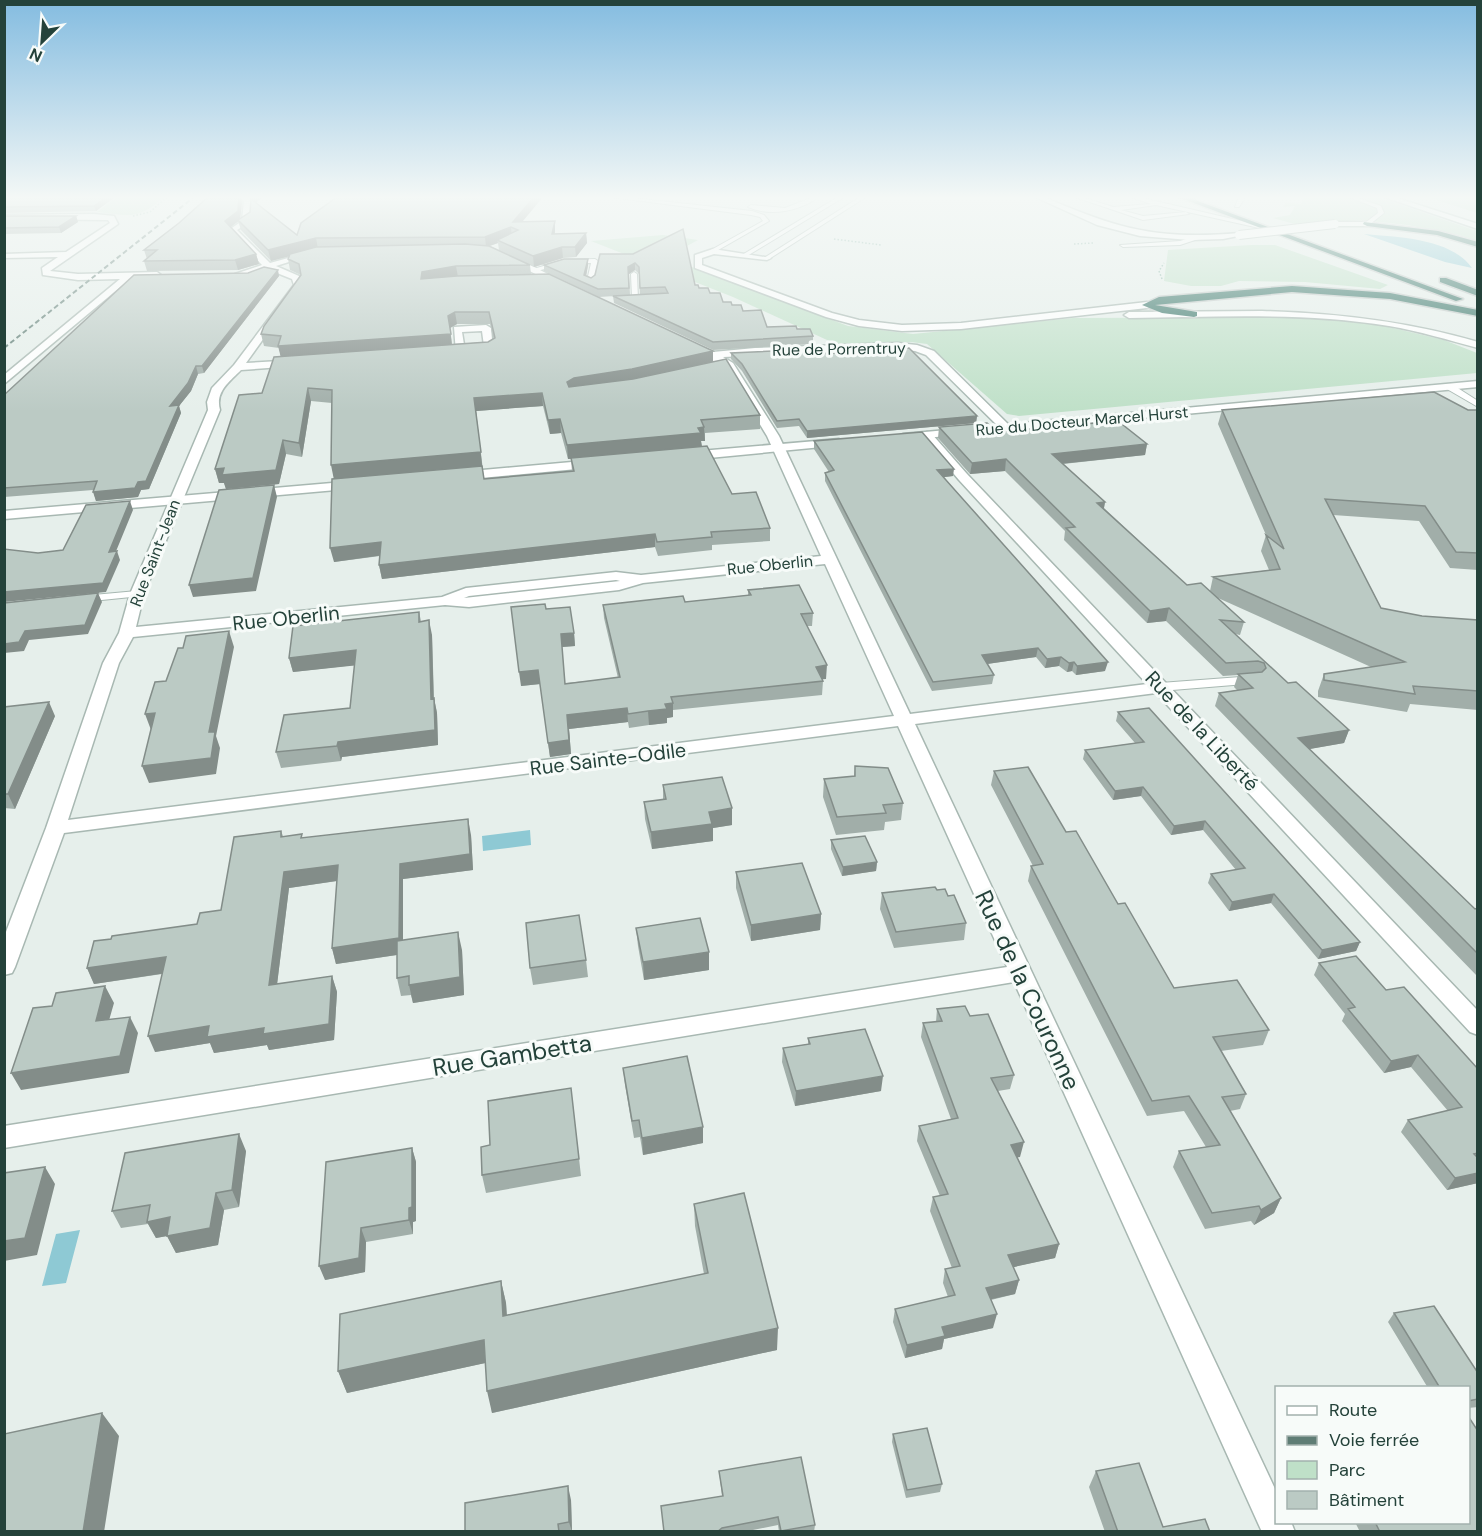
<svg xmlns="http://www.w3.org/2000/svg" width="1482" height="1536" font-family="'DM Sans',sans-serif">
	<style>
		.green { fill: #bfe0c8 }
		.water { fill: #8ec9d4 }
		.lines { fill: none; stroke-linecap: round; stroke-linejoin: round }
		.service-casing { stroke: #a8b8b2; stroke-width: 2 }
		.minor-casing { stroke: #a8b8b2; stroke-width: 3 }
		.tertiary-casing { stroke: #a8b8b2; stroke-width: 3 }
		.secondary-casing { stroke: #a4bbb3; stroke-width: 3 }
		.motorway-casing { stroke: #c2cac8; stroke-width: 3 }
		.path { stroke: #86b3a5; stroke-width: 1.5; stroke-dasharray: 1.5 2; stroke-linecap: butt }
		.service { fill: #fff; fill-rule: evenodd }
		.minor { fill: #fff; fill-rule: evenodd }
		.tertiary { fill: #fff; fill-rule: evenodd }
		.secondary { fill: #fff; fill-rule: evenodd }
		.motorway { fill: #2f6f62; fill-rule: evenodd }
		.rail { stroke: #5f7d75; stroke-width: 2; stroke-dasharray: 5 3; stroke-linecap: butt }
		.minor-bridge-casing { stroke: #a8b8b2; stroke-width: 10; stroke-linecap: butt }
		.minor-bridge { stroke: #fff; stroke-width: 8 }
		.wall { fill: #a1aea9; fill-rule: evenodd }
		.shaded-wall { fill: #838d89 }
		.building { fill: #bbcac4; stroke: #838d89; stroke-width: 1.5 }
		.labels { text-anchor: middle; dominant-baseline: central; stroke-width: 6; stroke-linejoin: round; paint-order: stroke }
		.far-street-label { font-size: 16px; fill: #24423a; stroke: #f7fbf9 }
		.street-label { font-size: 20px; fill: #24423a; stroke: #f7fbf9 }
		.near-street-label { font-size: 24px; fill: #24423a; stroke: #f7fbf9 }
	</style>
	<rect width="100%" height="100%" fill="#e6efeb"/>
	<path class="green" d="M117 197H165C136 220 133 216 97 212Z
		M1303 197H1378L1477 231V241L1459 235 1407 225 1361 220 1298 225 1273 218 1290 215 1295 206 1283 207 1286 203 1301 204Z
		M1427 197H1477V213Z
		M663 235 698 240 674 253 676 261 848 326 913 334 1073 318 1312 317 1376 324 1444 340 1477 353V373L1019 416 1007 414 927 344 911 342 838 345 733 297 591 241Z
		M1251 245H1275L1388 285 1380 289 1305 282 1239 281 1221 286H1191L1164 281 1168 250Z"/>
	<path class="water" d="M1364 234C1397 237 1451 238 1472 268L1445 262Z
		M530 830 531 845 483 851 482 836Z
		M80 1230 66 1283 42 1286 56 1234Z"/>
	<g class="lines">
		<defs>
			<path id="service" d="M610 197H623L752 211 764 215 769 221 713 253 711 250 763 221 760 217 751 215Z
				M813 197H819C799 211 771 217 748 207L751 205 785 208Z
				M838 197H844L747 256 742 255Z
				M860 197H866L769 259 764 258Z
				M1075 197H1082L1113 207 1151 204 1131 197H1138L1267 227 1264 229 1156 205 1121 210 1143 216 1186 212 1189 214 1143 220Z
				M1239 197H1245L1239 207H1235Z
				M1349 197H1355L1381 206 1384 213 1369 225H1365V223L1378 213 1377 208Z
				M1196 236 1198 239 1180 245 1123 247 1120 245 1180 241Z
				M595 259 598 261 593 281 590 283 587 281 591 263 564 264 533 272 530 270 564 260Z
				M634 272 637 274 638 299 635 301 632 299 631 274Z
				M1447 385H1453L1478 401V407L1447 389Z
				M137 591 141 592V596L82 602 76 599 82 596Z
				M1254 676 1258 677 1260 680 1258 683 1160 691 1154 687 1160 683Z"/>
			<path id="minor" d="M240 197H248L252 200 250 222 237 230 270 263 310 252 314 254 276 266 299 276 302 285 246 363 296 360 301 363 296 366 241 370C229 382 215 392 220 410L144 594 136 627 442 597 466 588 616 572 641 575 821 556 767 436 725 367 685 346 690 343 713 352 755 348 898 343 917 345 934 351 1010 426V430H1002L926 355 915 351 898 349 723 357 733 363 779 436 910 714 1147 684 959 480 921 435 927 432 931 433 967 474 1478 1011V1035L1470 1032 1156 693 915 724 1276 1491V1522H1291L1295 1532H1262L1014 982 4 1148V1126L1007 967 898 726 64 833 15 967 12 973 4 975V937L46 828 103 663 119 633 130 594 208 410 207 402 212 388 234 365 294 285 292 279 267 269 239 277 235 274 262 265 229 230 242 221 244 201ZM825 564 894 716 68 820 119 663 133 637 445 605 469 607 619 590 643 583ZM616 580 620 581 464 598 469 596Z
				M1035 197H1044C1117 229 1158 240 1239 233L1243 235 1223 239 1190 240 1140 236 1097 225Z
				M94 214 114 216 118 224 50 271 78 274 157 272 161 275 157 278H131L4 384V375L120 279 78 280 43 275 42 268 58 257 4 258V254L66 252 110 223 108 220 4 219V215Z
				M1335 222H1367L1371 224 1367 226H1332L1331 224Z
				M713 249 771 258 767 260 714 254 702 258V265L832 313 859 320 902 325 961 323 1147 302 1152 305 1147 308 961 329 902 331 859 326 826 317 695 268V255Z
				M507 256H513L567 284 560 286 507 260Z
				M1262 311C1336 313 1406 321 1478 342V348C1448 340 1419 331 1389 326 1303 312 1216 317 1129 318L1124 315 1129 312Z
				M486 325 491 328 493 351 469 352V348L484 346 482 331 462 332 465 351 456 353 454 327Z"/>
			<path id="tertiary" d="M1478 381V387L903 440 897 437 903 434Z
				M839 439 843 441V445L688 460 682 456 688 452Z
				M594 460 598 461V467L460 480 454 476 460 472Z
				M355 481 361 485 359 488 4 519V511Z"/>
			<path id="secondary" d="M1384 197H1394L1478 224V229Z"/>
			<path id="motorway" d="M1178 197H1187L1463 299 1456 301Z
				M1364 222 1438 231 1478 242V247L1437 235 1367 226 1363 224Z
				M1440 278H1446L1478 290V296L1440 282Z
				M1292 286 1390 293 1478 310V316L1390 299 1292 292 1155 305 1197 312V316L1194 317 1162 313 1142 305 1159 297Z"/>
		</defs>
		<use href="#service" class="service-casing"/>
		<use href="#minor" class="minor-casing"/>
		<use href="#tertiary" class="tertiary-casing"/>
		<use href="#secondary" class="secondary-casing"/>
		<use href="#motorway" class="motorway-casing"/>
		<path class="path" d="M133 216 150 212 167 197
			M834 239 881 245
			M1074 244 1093 243
			M1162 279 1159 271 1164 263"/>
		<use href="#service" class="service"/>
		<use href="#minor" class="minor"/>
		<use href="#tertiary" class="tertiary"/>
		<use href="#secondary" class="secondary"/>
		<use href="#motorway" class="motorway"/>
		<path class="rail" d="M4 348 194 197"/>
		<defs>
			<path id="minor-bridge" d="M1239 235 1335 224"/>
		</defs>
		<use href="#minor-bridge" class="minor-bridge-casing"/>
		<use href="#minor-bridge" class="minor-bridge"/>
	</g>
	<path class="wall" d="M4 197H115L96 211 4 213Z
		M208 197H240L242 202 240 219 250 212 253 200 251 197H262L256 203 297 235 337 197H541L542 198 523 221 555 231V234L586 233 587 243 576 257 563 258 534 267 509 255 530 265 531 274 713 362 760 415V429L705 433V441H701L702 447 732 494 770 528V541L712 545V550L658 556 655 547 382 579 379 565 380 556 334 562V479L332 403 311 401 302 457 286 454 279 484 226 489 224 483H219L215 469 262 393 281 356 279 348 264 346 261 334 301 275 290 270 288 259 289 256 271 261 241 230 238 221 230 227 256 254 259 264 238 270 147 271 144 261 147 259 144 250 179 223ZM498 243 499 250 490 246ZM457 324H490L493 338 488 342 452 344 450 328ZM543 406 550 434 561 433 568 459H571L572 471 484 479 476 411Z
		M4 216H76L78 222 61 233 4 234Z
		M633 254 695 285 723 302 743 311 767 327 797 329 813 336V344L713 350 614 303 613 296 640 295 639 274 635 270 629 274 630 295 599 297 544 271V265L588 259V265L586 276 591 278Z
		M248 273 279 276 204 373 198 374 191 391 179 406 181 413 149 489 141 490 138 497 96 501 93 490 4 497V395Z
		M731 353 820 354 977 416 976 423 807 438 799 426 777 428 742 371 731 359Z
		M1222 410H1478V570L1450 568 1419 521 1333 515 1381 608 1422 616 1478 620V710L1410 704 1407 712 1318 697V691L1324 674 1371 667 1218 598 1244 622 1240 635 1235 634 1288 683 1349 730 1344 743 1309 749 1475 909 1478 908V977L1215 706 1219 693 1237 690 1234 687 1238 675 1223 676 1166 621 1147 623 1064 540 1065 531 1005 471 970 474 938 438 939 427 996 432 1147 444 1145 455 1063 464 1105 502 1104 508 1187 585 1210 591 1213 577 1269 570 1261 551 1266 535 1218 424Z
		M814 441 953 476 944 477 1105 671 1076 675 1072 671 1067 672 1059 666 1045 668 1036 657 987 664 994 675 992 684 932 691 825 481V473L829 472 814 449Z
		M748 590 813 613 812 626H807L826 679H822L823 681 822 695 673 710V717L667 718V723L649 725 629 728 628 722 569 729 571 754 550 757 540 684 521 686 546 609 574 633 575 646 562 647 565 683 618 678 604 618 603 605 685 602 748 595Z
		M419 612 421 621 432 635 434 698 437 713 438 745 342 757 341 761 281 768 276 752 350 708 355 665 293 672 289 658Z
		M4 707 55 716 15 809 4 808Z
		M1118 712 1360 942 1356 951 1318 959 1271 903 1229 911 1208 883 1211 874 1236 870 1203 830 1171 835 1141 796 1113 800 1083 759 1085 750 1135 743 1116 721Z
		M855 766 903 803 901 820 885 822 884 830 836 835 823 797 824 779 854 776Z
		M994 771 1066 832 1118 904 1174 988 1269 1030 1263 1045 1221 1051 1246 1094 1240 1109 1230 1111 1281 1198 1274 1213 1254 1225 1251 1221 1205 1229 1173 1167 1179 1151 1206 1147 1184 1111 1147 1116 1028 881 1031 866H1033L991 785Z
		M663 785 732 825 713 828V841L652 849 645 819 644 802 663 800Z
		M281 831 283 836 303 838 471 835 473 870 403 879V941L462 950 464 995 413 1003 411 995 401 996 397 978V955L336 964 332 948 337 881 289 888 277 984 332 976 337 992 334 1040 269 1050 267 1045 214 1053 210 1043 155 1052 162 974 94 984 87 968 197 924 221 910Z
		M831 840 877 862 876 871 842 876 831 849Z
		M736 872 821 914 820 930 751 941 736 888Z
		M937 890 948 896 966 923 964 940 894 948 880 909 882 893Z
		M636 928 709 952V970L644 980 638 946Z
		M586 960 588 977 533 985 530 968Z
		M1319 963 1386 990 1478 1069V1183L1447 1190 1401 1132 1408 1120 1448 1111 1411 1067 1384 1073 1342 1021 1345 1014 1314 975Z
		M937 1009 970 1016 1014 1075 1010 1089 998 1091 1020 1157H1017L1059 1244 1055 1258 1013 1267 1019 1280 1015 1294 991 1300 993 1328 944 1339 942 1349 905 1358 893 1322 895 1309 948 1297 943 1283 945 1269 952 1268 930 1211 933 1197 940 1196 917 1141 919 1126 951 1119 921 1037 923 1023 936 1022Z
		M808 1038 881 1091 795 1106 782 1062 783 1048 808 1044Z
		M623 1068 703 1143 643 1155 640 1137 634 1138 625 1085Z
		M571 1088 581 1176 486 1193 482 1175 490 1145Z
		M412 1148 416 1162V1221L413 1222V1234L366 1242 365 1272 325 1280Z
		M246 1151 239 1207 224 1210 218 1245 176 1253 167 1236 156 1238 148 1224 121 1228 112 1211Z
		M694 1204 777 1350 492 1413 485 1363 347 1393 338 1371 501 1281 506 1303 507 1316 704 1274 695 1226Z
		M1394 1313 1478 1373V1407L1468 1408V1388H1428L1388 1322Z
		M893 1434 942 1484 940 1492 906 1498 892 1442Z
		M719 1471 815 1525 814 1532H779L778 1525 743 1532H664L722 1496Z
		M1096 1471 1163 1527 1210 1532H1105L1089 1487Z
		M571 1500 572 1532H465Z
		M1355 1522H1468L1478 1532H1360Z"/>
	<path class="shaded-wall" d="M107 197H115L96 211 94 206Z
		M239 197H240L242 202 240 220 227 230 225 221Z
		M252 197H262L254 205Z
		M534 197H541L542 198 516 229 513 222Z
		M76 216 78 222 61 233 59 227Z
		M555 221V231L553 244 552 234Z
		M511 227 512 237 497 240 498 243 486 247 485 237Z
		M586 233 587 243 576 257 575 247Z
		M316 238 318 249 271 261 268 250Z
		M562 247 563 258 534 267 533 256Z
		M256 254 259 264 238 270 235 260Z
		M588 259V265L585 282 584 275Z
		M635 263V270L629 274 628 267Z
		M456 266 458 277 421 279 422 272Z
		M278 270 279 276 204 373 202 366Z
		M455 312 457 324 450 328 452 346 281 358 278 346 448 316Z
		M713 351V363L568 395 567 382 574 378Z
		M196 366 198 374 191 391 179 406 181 413 149 489 141 490 138 497 96 501 93 492 170 406Z
		M308 388 311 401 302 457 299 443Z
		M542 393 543 406 476 411 485 491 334 480 331 465 474 398Z
		M977 416 976 423 807 438V431Z
		M560 419 561 433 550 434 548 420Z
		M704 427 705 441H701L702 447 568 459 567 445Z
		M283 440 286 454 279 484 226 489 224 483H219L215 469Z
		M1147 444 1145 455 1050 465 1052 454Z
		M1006 459 1005 471 970 474 972 463Z
		M954 469 953 476 937 478V470Z
		M274 485 277 497 256 591 193 597 189 585Z
		M130 501 133 510 112 561 109 552Z
		M1105 502 1103 513 1097 503Z
		M655 534V547L382 579 379 565Z
		M381 542 384 555 334 562 330 548Z
		M117 551 120 560 106 592 4 602V592Z
		M98 593 102 602 88 634 29 640 24 651 4 653V644L25 631Z
		M1169 608 1166 621 1147 623 1150 611Z
		M429 620 432 635 434 714 431 699Z
		M229 631 234 647 216 736 220 748 216 774 149 783 142 766 209 732Z
		M574 633 575 646 562 647 561 634Z
		M1038 648 1036 657 980 665 982 655Z
		M356 650 359 665 293 672 289 658Z
		M1061 657 1059 666 1045 668 1047 659Z
		M1074 662 1072 671 1067 672 1069 663Z
		M1108 662 1105 671 1076 675 1077 666Z
		M827 665 826 679 815 680 816 667Z
		M538 670 540 684 521 686 519 672Z
		M434 698 437 713 438 745 342 757 341 761 337 746 338 742Z
		M49 702 55 716 15 809 8 794Z
		M673 703V717L667 718V723L649 725 648 711 665 704Z
		M627 708 628 722 569 729 571 754 550 757 548 743 567 715Z
		M155 713 151 730 145 714Z
		M1349 730 1344 743 1293 752 1298 738Z
		M1143 787 1141 796 1113 800 1115 791Z
		M732 808V825L713 828V841L652 849 651 832 709 812Z
		M468 819 471 835 473 870 403 879V954L336 964 332 948 400 864Z
		M1205 821 1203 830 1171 835 1174 826Z
		M877 862 876 871 842 876 843 867Z
		M338 865 343 880 289 888 275 1001 269 985 284 872Z
		M1274 894 1271 903 1229 911 1232 902Z
		M821 914 820 930 751 941V925Z
		M458 932 462 950 464 995 413 1003 409 985Z
		M1360 942 1356 951 1318 959 1322 950Z
		M709 952V970L644 980 643 962Z
		M166 957 173 972 94 984 87 968Z
		M332 976 337 992 334 1040 269 1050 267 1045 214 1053 210 1043 155 1052 148 1036 209 1026Z
		M105 986 114 1003 104 1038 96 1021Z
		M130 1017 138 1033 129 1073 21 1090 11 1073Z
		M1418 1055 1411 1067 1384 1073 1391 1061Z
		M883 1076 881 1091 795 1106 796 1091Z
		M703 1127V1143L643 1155 642 1138Z
		M239 1134 246 1151 239 1207 232 1190Z
		M1024 1142 1020 1157 1008 1159 1011 1145Z
		M412 1148 416 1162V1221L413 1222V1234L409 1220Z
		M45 1167 55 1184 37 1255 4 1261V1241Z
		M1478 1173V1183L1447 1190 1455 1178Z
		M216 1193 224 1210 218 1245 176 1253 167 1236 156 1238 147 1222Z
		M1281 1198 1274 1213 1254 1225 1261 1210Z
		M361 1228 366 1242 365 1272 325 1280 319 1266Z
		M1059 1244 1055 1258 1005 1269 1008 1255Z
		M1019 1280 1015 1294 983 1301 986 1288Z
		M501 1281 506 1303 508 1338 503 1316Z
		M997 1314 993 1328 944 1339 942 1349 905 1358 907 1345 942 1327Z
		M778 1328 777 1350 492 1413 487 1391Z
		M484 1340 490 1362 347 1393 338 1371Z
		M102 1413 119 1436 104 1532H83Z
		M568 1486 571 1500 572 1532 569 1522Z"/>
	<path class="building" d="M4 197H107L94 206 4 207Z
		M208 197H239L238 211 225 221 256 254 235 260 144 261 157 250H144L179 223Z
		M337 197H534L513 222 555 221 552 234 586 233 575 247H562L533 256 497 240 518 230 511 227 485 237 316 238 268 250 238 220 250 212 251 199 297 235 301 223Z
		M4 216H76L59 227 4 228Z
		M683 229 695 285H698L699 288H708L710 293H720L723 302H731L732 305H741L743 311 761 310 767 327 796 326 797 329H810L813 336 713 342 613 296 668 293 665 287 640 288 639 267 635 263 628 267 629 288 598 289 544 265 564 259H588L584 275 591 278 595 275 600 254H633Z
		M465 244 489 246 530 265 456 266 422 272 421 279 457 276 549 274 713 351 632 369 574 378 567 382 569 387 633 379 726 359 760 415 701 420 704 427 698 428 701 433 567 445 560 419 548 420 542 393 474 398 481 452 331 465 332 390 308 388 299 443 283 440 276 470 222 475 224 468 215 469 239 395 262 393 274 357 488 342 495 338 489 312H455L448 316 451 334 278 346 281 336 261 334 264 326 301 275 299 264 288 259 290 254 316 247Z
		M264 267 278 270 202 366H196L188 383 170 406 179 405 146 481 138 482 135 488 93 492 97 481 4 488V395L134 275 248 273Z
		M909 348 977 416 807 431 799 419 777 421 742 364 731 353 818 349 820 354Z
		M1434 392 1468 410H1478V553L1456 552 1425 506 1325 499 1381 608 1422 616 1478 620V691L1413 686 1415 694 1324 680V674L1405 662 1213 577 1280 569 1266 535 1284 549 1222 410Z
		M1118 421 1147 444 1052 454 1105 502 1097 503 1187 585 1201 583 1244 622 1220 620 1288 683 1296 682 1349 730 1298 738 1475 909 1478 908V954L1219 693 1253 688 1238 674 1262 672 1266 668 1264 663 1258 661 1226 663 1169 608 1150 611 1066 528 1075 527 1006 459 972 463 939 427 987 423 996 432Z
		M922 432 954 469 937 470 1108 662 1077 666 1074 662 1069 663 1061 657 1047 659 1038 648 982 655 994 675 933 682 825 473 834 470 814 441Z
		M707 446 732 494 756 492 770 528 711 532 712 537 657 542 655 534 379 565 381 542 330 548 332 479 482 466 484 479 574 471 571 458Z
		M274 485 253 578 189 585 219 490Z
		M130 501 109 552 117 551 103 583 4 592V549L38 553 63 550 86 505Z
		M799 585 813 613 801 614 827 665 816 667 823 681 671 697 673 703 665 704 667 709 648 711 628 714 627 708 567 715 569 740 548 743 538 670 519 672 511 607 545 604 546 609 570 607 574 633 561 634 565 684 620 677 603 605 683 596 685 602 751 595 748 590Z
		M98 593 85 625 25 631 19 642 4 644V603Z
		M419 612V622L429 620 431 699 434 698 435 730 338 742 337 746 276 752 284 715 350 708 356 650 289 658 293 626Z
		M229 631 209 732H215L211 758 142 766 155 713 145 714 155 682 166 681 178 648H183L186 636Z
		M49 702 8 794H4V707Z
		M1149 708 1360 942 1322 950 1274 894 1232 902 1211 874 1245 868 1205 821 1174 826 1143 787 1115 791 1085 750 1144 742 1118 712Z
		M855 766 888 768 903 803 883 805 886 813 837 817 824 779 855 776Z
		M1028 767 1066 832 1076 831 1118 904 1125 903 1174 988 1237 980 1269 1030 1213 1037 1246 1094 1222 1097 1281 1198 1261 1210 1259 1206 1212 1213 1179 1151 1220 1145 1189 1096 1152 1101 1031 866 1043 864 994 771Z
		M722 777 732 808 709 812 712 824 651 832 644 802 666 799 663 785Z
		M468 819 470 854 400 864 399 938 332 948 338 865 284 872 269 985 332 976 329 1024 263 1034 264 1028 207 1037 209 1026 148 1036 166 957 87 968 94 941 111 939 112 936 197 924 200 913 221 910 234 837 281 831V837L302 834 301 838Z
		M865 836 877 862 843 867 831 840Z
		M802 863 821 914 751 925 736 872Z
		M935 887 937 890 945 889 948 896 954 895 966 923 896 932 882 893Z
		M579 915 586 960 530 968 526 923Z
		M700 918 709 952 643 962 636 928Z
		M458 932 460 977 409 985V976L397 978V941Z
		M1356 956 1386 990 1404 987 1478 1069V1153L1474 1154 1478 1158V1173L1455 1178 1408 1120 1462 1107 1418 1055 1391 1061 1348 1009 1355 1007 1319 963Z
		M105 986 96 1021 130 1017 120 1056 11 1073 33 1008 52 1006 56 993Z
		M965 1006 970 1016 988 1014 1014 1075 991 1078 1024 1142 1011 1145 1059 1244 1008 1255 1019 1280 986 1288 997 1314 942 1327 945 1336 907 1345 895 1309 955 1295 945 1269 960 1266 933 1197 948 1194 919 1126 958 1118 923 1023 942 1021 937 1009Z
		M865 1029 883 1076 796 1091 783 1048 810 1044 808 1038Z
		M687 1056 703 1127 642 1138 639 1120 632 1121 623 1068Z
		M571 1088 579 1159 482 1175 481 1147 490 1145 488 1101Z
		M239 1134 232 1190 216 1193 210 1228 167 1236 170 1217 147 1222 150 1205 112 1211 125 1153Z
		M412 1148V1207L409 1208V1220L361 1228 359 1258 319 1266 326 1162Z
		M45 1167 25 1238 4 1241V1173Z
		M744 1193 778 1328 487 1391 484 1340 338 1371 340 1314 501 1281 503 1316 708 1273 694 1204Z
		M1434 1306 1478 1373V1399L1468 1401V1388H1440L1394 1313Z
		M102 1413 83 1532H4V1434Z
		M1468 1416 1478 1431V1532H1380L1375 1522H1468Z
		M927 1428 942 1484 907 1490 893 1434Z
		M801 1457 815 1525 781 1531 778 1517 722 1528 717 1532H664L661 1506 723 1496 719 1471Z
		M1139 1463 1163 1527 1205 1519 1210 1532H1118L1096 1471Z
		M568 1486 569 1522 558 1524 559 1532H465V1503Z"/>
	<linearGradient id="sky" x2="0" y2="1"><stop stop-color="#84bce0"/><stop offset="0.48" stop-color="#f4f8f6"/><stop offset="1" stop-color="#f4f8f6" stop-opacity="0"/></linearGradient>
	<rect width="1482" height="412" fill="url(#sky)"/>
	<g class="labels">
		<g class="far-street-label">
			<text transform="translate(839 349) rotate(-1)">Rue de Porrentruy</text>
			<text transform="translate(1082 421) rotate(-5)">Rue du Docteur Marcel Hurst</text>
			<text transform="translate(155 553) rotate(-69)">Rue Saint-Jean</text>
			<text transform="translate(770 565) rotate(-6)">Rue Oberlin</text>
		</g>
		<g class="street-label">
			<text transform="translate(286 618) rotate(-6)">Rue Oberlin</text>
			<text transform="translate(1202 731) rotate(47)">Rue de la Liberté</text>
			<text transform="translate(608 759) rotate(-7)">Rue Sainte-Odile</text>
		</g>
		<g class="near-street-label">
			<text transform="translate(1028 990) rotate(65)">Rue de la Couronne</text>
			<text transform="translate(512 1055) rotate(-9)">Rue Gambetta</text>
		</g>
	</g>
	<rect width="1482" height="1536" fill="none" stroke="#24423a" stroke-width="12"/>
	<rect x="1275" y="1386" width="195" height="138" fill="#f7fbf9" stroke="#a3b1ad" stroke-width="1.5"/>
	<rect x="1287" y="1406" width="30" height="9" fill="#ffffff" stroke="#a3b1ad" stroke-width="1.5"/>
	<text x="1329" y="1416" font-size="18" fill="#24423a">Route</text>
	<rect x="1287" y="1436" width="30" height="9" fill="#5f7d75" stroke="#a3b1ad" stroke-width="1.5"/>
	<text x="1329" y="1446" font-size="18" fill="#24423a">Voie ferrée</text>
	<rect x="1287" y="1461" width="30" height="18" fill="#bfe0c8" stroke="#a3b1ad" stroke-width="1.5"/>
	<text x="1329" y="1476" font-size="18" fill="#24423a">Parc</text>
	<rect x="1287" y="1491" width="30" height="18" fill="#bbcac4" stroke="#a3b1ad" stroke-width="1.5"/>
	<text x="1329" y="1506" font-size="18" fill="#24423a">Bâtiment</text>
	<g transform="translate(42 42) rotate(205)" stroke="#f7fbf9" stroke-width="4.5" paint-order="stroke">
	<path d="M0-4.5L10 22L0 15L-10 22Z" fill="#24423a"/>
	<text y="-9" font-size="16" font-weight="bold" text-anchor="middle" fill="#24423a">N</text>
	</g>
</svg>
